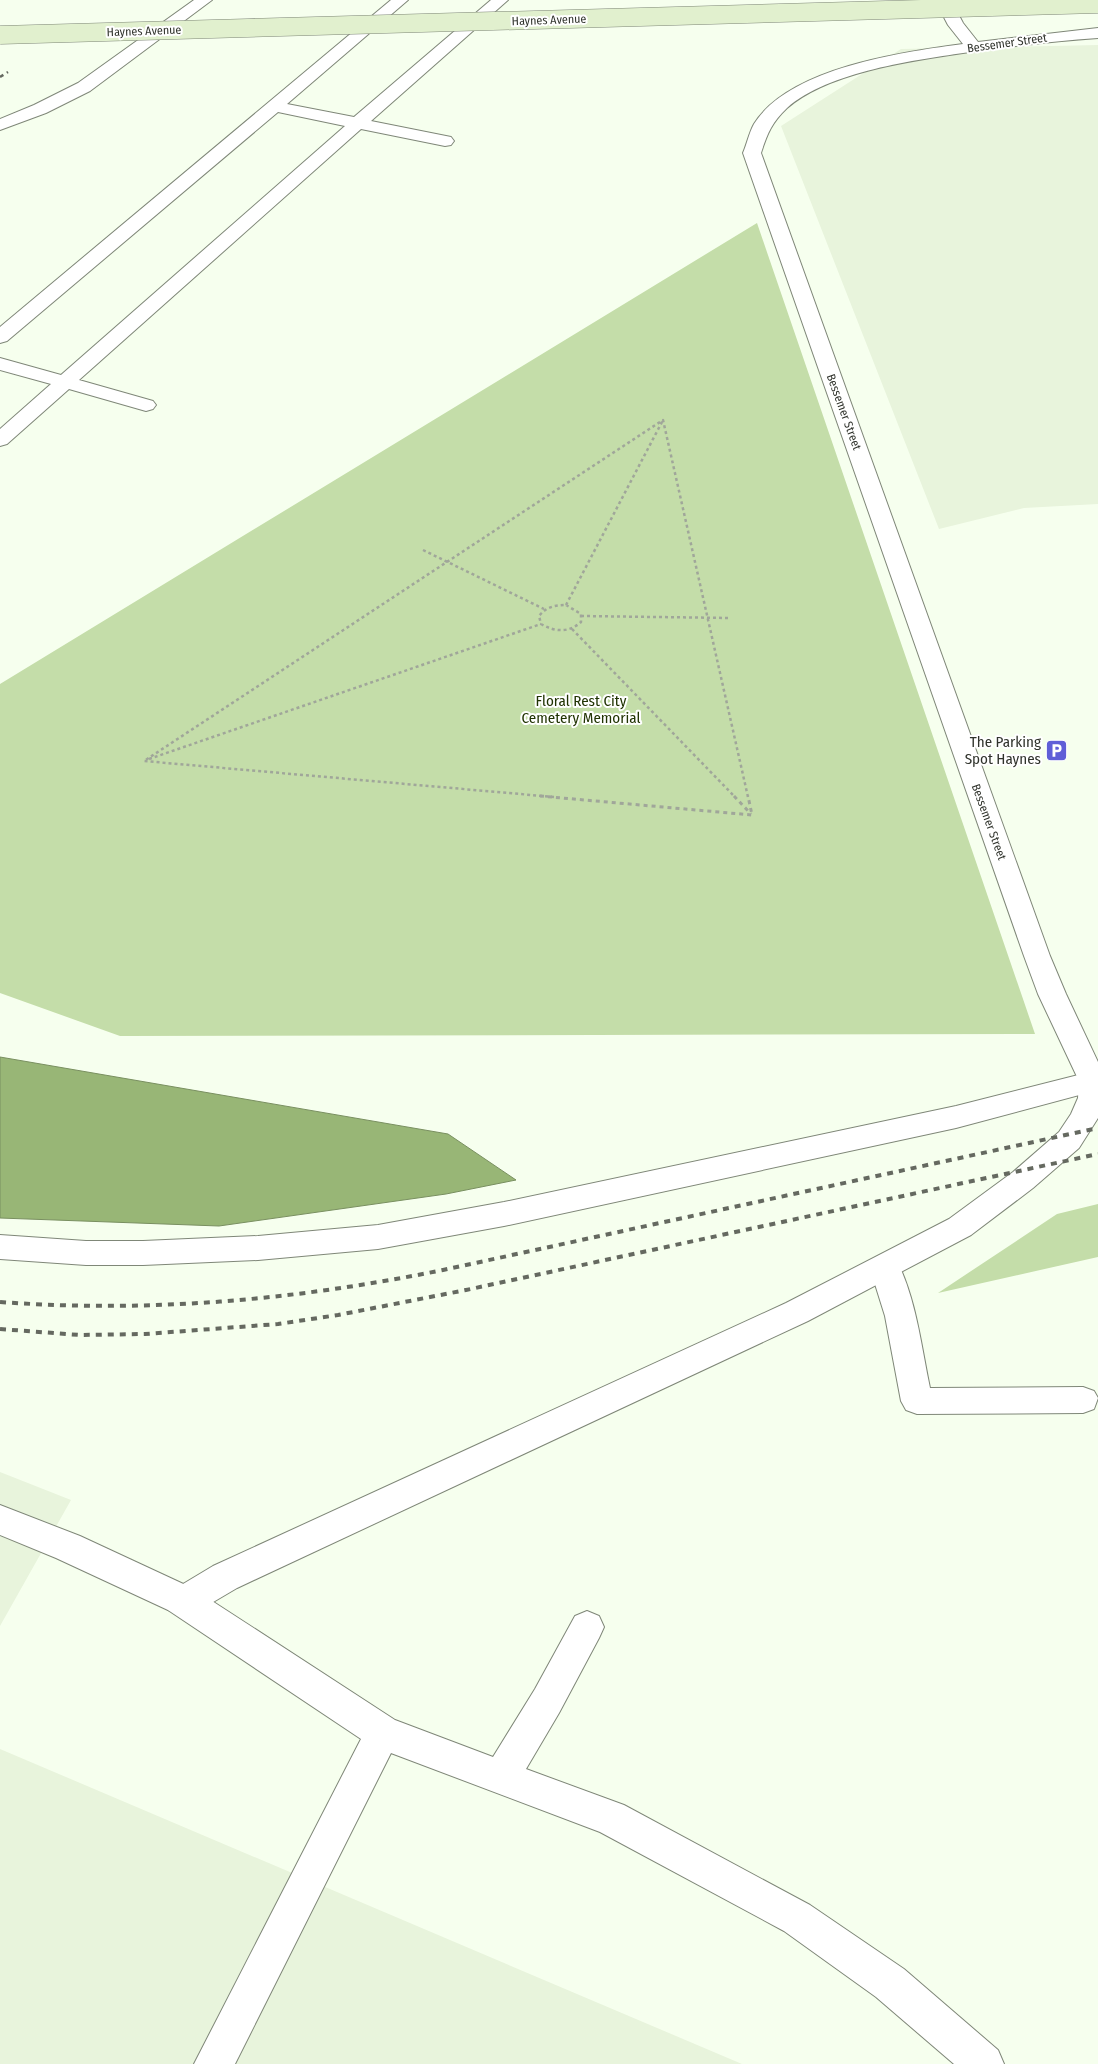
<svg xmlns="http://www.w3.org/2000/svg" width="1098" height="2064" font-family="'Fira Sans Condensed',sans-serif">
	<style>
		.built { fill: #e8f4dc }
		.green { fill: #c4dda9 }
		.water { fill: #98b676; stroke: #798f60 }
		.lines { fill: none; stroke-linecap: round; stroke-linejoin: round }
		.service-casing { stroke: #7f8778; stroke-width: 2 }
		.minor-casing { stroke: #7f8778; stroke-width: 2 }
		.path-far1 { stroke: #a0a69a; stroke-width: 2.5; stroke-dasharray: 3 3; stroke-linecap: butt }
		.path { stroke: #a0a69a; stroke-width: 3; stroke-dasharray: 4 4; stroke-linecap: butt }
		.service { fill: #fff; fill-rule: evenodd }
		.minor { fill: #fff; fill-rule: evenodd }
		.rail-far1 { stroke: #656960; stroke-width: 2.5; stroke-dasharray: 4 4; stroke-linecap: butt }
		.rail { stroke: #656960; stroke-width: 4; stroke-dasharray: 6 6; stroke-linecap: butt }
		.secondary-bridge-casing { stroke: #7f8778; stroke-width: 19; stroke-linecap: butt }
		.secondary-bridge { stroke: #e1f0ce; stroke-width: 18 }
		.labels { text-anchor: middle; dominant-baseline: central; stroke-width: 4; stroke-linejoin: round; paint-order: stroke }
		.far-street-label { font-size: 12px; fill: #30332c; stroke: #fff }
		.park-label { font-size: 15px; fill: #203302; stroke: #fff }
		.poi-label { font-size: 15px; fill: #30332c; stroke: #fff; text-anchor: end }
	</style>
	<rect width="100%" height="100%" fill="#f6ffee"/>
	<path class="built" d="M1098 45V504L1024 508 939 529 781 126 901 49Z
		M0 1472 71 1500 0 1626Z
		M0 1749 742 2064H0Z"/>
	<path class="green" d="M757 223 1035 1034 120 1036 0 993V684Z
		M1098 1204V1257L938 1293 1057 1214Z"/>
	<path class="water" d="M0 1057 448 1134 516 1180 446 1194 219 1226 0 1218Z"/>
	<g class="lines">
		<defs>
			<path id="service" d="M194 0H212L90 91 46 113 0 130V119L34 105 78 83Z
				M391 0H408L287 104 354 117 491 0H508L371 121 451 137 454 141 451 145 445 146 361 129 79 380 153 401 156 405 153 409 146 411 69 389 7 444 0 446V429L51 384 0 370V358L61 375 345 126 278 112 7 341 0 343V327Z
				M1098 1070V1090L956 1128 504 1226 378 1249 258 1260 143 1265H86L0 1259V1235L86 1241H143L258 1236 378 1225 504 1202 956 1106Z
				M885 1256 896 1259C916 1298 921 1345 930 1388L1083 1387 1094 1391 1098 1398 1094 1409 1083 1413 917 1414 906 1410 901 1401 885 1316 870 1268 874 1259Z
				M0 1505 80 1536 192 1588 395 1720 493 1757 535 1689 575 1616 587 1611 599 1616 604 1627 599 1638 559 1713 526 1769 624 1805 810 1905 904 1969 998 2050 1004 2064H954L876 1997 784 1931 600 1832 391 1753 235 2064H194L361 1739 168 1610 56 1558 0 1535Z"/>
			<path id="minor" d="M935 0H951L963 23 978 42 1098 28V38C1055 41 1013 46 970 52 916 60 829 71 787 108 772 122 767 134 761 153L1050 956 1066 994 1098 1062V1118L1079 1148 1033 1188 971 1235 808 1321 237 1588 198 1611 186 1615 168 1610 163 1599 168 1588 183 1584 213 1566 786 1303 949 1219 1013 1172 1059 1132 1071 1114 1078 1098 1079 1081 1038 994 1024 956 743 153C747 144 749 133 754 124 789 68 902 52 963 44L948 25Z"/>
		</defs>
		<use href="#service" class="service-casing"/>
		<use href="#minor" class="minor-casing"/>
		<path class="path-far1" d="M423 550 544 609
			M566 605 663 420
			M566 605 581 614V622C569 633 555 632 541 624L539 616C546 607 555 605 566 605Z
			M581 616 731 618
			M572 629 735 797
			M149 759 541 624
			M554 797 144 761 663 420 748 797"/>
		<path class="path" d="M540 796 752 815 748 796
			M734 796 751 814"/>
		<use href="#service" class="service"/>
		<use href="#minor" class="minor"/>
		<path class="rail-far1" d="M0 77 8 72"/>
		<path class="rail" d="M0 1302C151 1313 295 1300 443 1270L1098 1128
			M0 1329 80 1335 145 1334 278 1324 338 1315 466 1290 1098 1154"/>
		<defs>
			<path id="secondary-bridge" d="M0 35 1098 4"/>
		</defs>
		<use href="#secondary-bridge" class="secondary-bridge-casing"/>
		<use href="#secondary-bridge" class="secondary-bridge"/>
	</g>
	<defs>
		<symbol id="parking-square" viewBox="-11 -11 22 22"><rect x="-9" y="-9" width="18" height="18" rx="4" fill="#5f5ed7" stroke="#fff"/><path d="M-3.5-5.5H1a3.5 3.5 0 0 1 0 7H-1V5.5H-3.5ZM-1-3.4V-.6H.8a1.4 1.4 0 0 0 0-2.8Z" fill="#fff"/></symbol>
	</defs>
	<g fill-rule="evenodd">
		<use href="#parking-square" x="1044" y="738" width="25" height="25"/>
	</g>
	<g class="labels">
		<g class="far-street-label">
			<text transform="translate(549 20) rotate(-2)">Haynes Avenue</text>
			<text transform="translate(144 31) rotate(-2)">Haynes Avenue</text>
			<text transform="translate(1007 43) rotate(-8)">Bessemer Street</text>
			<text transform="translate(844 412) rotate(70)">Bessemer Street</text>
			<text transform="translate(989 822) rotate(70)">Bessemer Street</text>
		</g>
		<g class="park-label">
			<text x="581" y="701">Floral Rest City<tspan x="581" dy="17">Cemetery Memorial</tspan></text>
		</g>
		<g class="poi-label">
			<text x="1041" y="742">The Parking<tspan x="1041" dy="17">Spot Haynes</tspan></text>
		</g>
	</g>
</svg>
